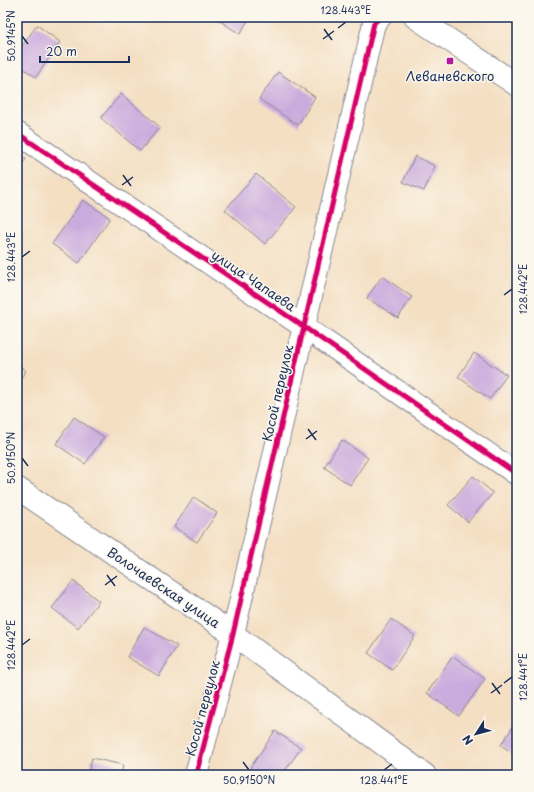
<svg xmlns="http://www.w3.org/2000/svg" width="534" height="792" font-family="'Playpen Sans',sans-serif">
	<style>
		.building { fill: #cbaadd }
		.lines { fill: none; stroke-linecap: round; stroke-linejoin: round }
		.minor-casing { stroke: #888790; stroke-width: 24 }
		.minor { stroke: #fff; stroke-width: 22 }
		.cycleway-casing { stroke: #fbf7ec; stroke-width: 8 }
		.cycleway { stroke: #d6006c; stroke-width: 5 }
		.ticks { fill: none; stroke: #1b2f5e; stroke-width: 1.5 }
		.poi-dot { fill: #b5179e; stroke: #fbf7ec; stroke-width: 1.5 }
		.labels { text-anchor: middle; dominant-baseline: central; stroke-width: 3; stroke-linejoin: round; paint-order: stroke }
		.poi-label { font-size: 13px; fill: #1b2f5e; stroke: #fbf7ec }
		.street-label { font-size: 13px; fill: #1b2f5e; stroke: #fbf7ec }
		.neatline { fill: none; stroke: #1b2f5e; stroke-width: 1.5 }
		.ticks-label { font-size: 10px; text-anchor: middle; fill: #1b2f5e }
	</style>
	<rect width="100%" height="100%" fill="#fbf7ec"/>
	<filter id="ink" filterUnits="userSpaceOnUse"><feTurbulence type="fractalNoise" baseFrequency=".025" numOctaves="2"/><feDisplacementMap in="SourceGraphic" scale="8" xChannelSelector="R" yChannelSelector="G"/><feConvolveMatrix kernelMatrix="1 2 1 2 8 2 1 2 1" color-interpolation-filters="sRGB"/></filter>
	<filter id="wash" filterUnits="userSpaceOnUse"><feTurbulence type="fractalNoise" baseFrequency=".012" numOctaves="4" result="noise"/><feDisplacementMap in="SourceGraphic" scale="16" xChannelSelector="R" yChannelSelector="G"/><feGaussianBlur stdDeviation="0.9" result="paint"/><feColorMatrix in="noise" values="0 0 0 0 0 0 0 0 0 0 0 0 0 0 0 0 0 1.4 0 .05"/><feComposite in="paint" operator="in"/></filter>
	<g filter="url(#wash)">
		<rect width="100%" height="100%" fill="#f4dfc3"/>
		<g id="blocks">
			<path class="building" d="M214 17H250L240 34Z
				M37 25 60 42 36 77 17 64V53Z
				M278 72 315 97 298 125 259 99Z
				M121 94 160 127 140 151 101 118Z
				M17 153 26 159 17 172Z
				M415 156 435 166 424 191 403 182Z
				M256 174 296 207 265 244 225 210Z
				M83 200 110 218 79 263 52 244Z
				M382 276 412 297 398 318 367 298Z
				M474 353 507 375 490 399 458 377Z
				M17 364 26 371 17 383Z
				M74 417 104 437 85 464 56 444Z
				M342 440 368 458 350 485 324 467Z
				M473 476 493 493 468 522 448 505Z
				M194 497 217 513 197 542 174 527Z
				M73 581 99 601 78 628 52 608Z
				M391 619 415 636 392 670 368 653Z
				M144 627 177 646 159 676 127 657Z
				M453 656 485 679 459 716 427 693Z
				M517 720V756L501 745Z
				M275 731 301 748 282 775H260L250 768Z
				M92 758 123 765 121 775H88Z"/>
		</g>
	</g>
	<g filter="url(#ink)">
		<use href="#blocks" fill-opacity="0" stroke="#888790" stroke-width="1"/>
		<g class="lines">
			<defs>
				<path id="minor" d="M415 17 517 85
					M17 133 304 327 517 474
					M17 488 233 634 425 775
					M196 775 233 634 374 23 380 17"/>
			</defs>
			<use href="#minor" class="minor-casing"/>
			<use href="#minor" class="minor"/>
			<defs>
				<path id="cycleway" d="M17 133 304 327 517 474
					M196 775 233 634 374 23 380 17"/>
			</defs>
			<use href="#cycleway" class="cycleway-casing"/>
			<use href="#cycleway" class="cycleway"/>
		</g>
	</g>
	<path class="ticks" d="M338 28 346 22M324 29 332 40M22 36 28 44M323 39 334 31M123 175 131 186M122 185 133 177M22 257 30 251M504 295 512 289M308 429 316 440M306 439 317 431M22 458 28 466M107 575 115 586M105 585 117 576M22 645 30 639M492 683 500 694M504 683 512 677M491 693 502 685M243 762 249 770M384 770 392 764"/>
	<rect class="poi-dot" x="446" y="57" width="8" height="8" rx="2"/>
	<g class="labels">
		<g class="poi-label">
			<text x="450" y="75">Леваневского</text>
		</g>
		<g class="street-label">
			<text transform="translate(254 280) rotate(34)">улица Чапаева</text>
			<text transform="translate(277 393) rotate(-77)">Косой переулок</text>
			<text transform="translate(164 587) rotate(34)">Волочаевская улица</text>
			<text transform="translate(202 708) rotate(-75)">Косой переулок</text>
		</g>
	</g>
	<rect width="534" height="792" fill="none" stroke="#fbf7ec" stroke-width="44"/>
	<g transform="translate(476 734) rotate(234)" stroke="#fbf7ec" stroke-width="3" paint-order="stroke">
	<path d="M0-3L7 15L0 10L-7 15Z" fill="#1b2f5e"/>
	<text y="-6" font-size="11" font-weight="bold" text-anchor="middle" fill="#1b2f5e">N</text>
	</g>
	<path d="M40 56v6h89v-6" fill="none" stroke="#1b2f5e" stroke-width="2"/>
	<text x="46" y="56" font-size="12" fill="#1b2f5e" stroke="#fbf7ec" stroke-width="3" paint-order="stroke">20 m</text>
	<rect x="22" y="22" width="490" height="748" class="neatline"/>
	<g class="ticks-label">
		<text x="346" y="14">128.443°E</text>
		<text transform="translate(11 36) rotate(-90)" y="4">50.9145°N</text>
		<text transform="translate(11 257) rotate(-90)" y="4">128.443°E</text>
		<text transform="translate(523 289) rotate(-90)" y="4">128.442°E</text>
		<text transform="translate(11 458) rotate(-90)" y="4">50.9150°N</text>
		<text transform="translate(11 645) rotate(-90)" y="4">128.442°E</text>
		<text transform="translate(523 677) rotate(-90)" y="4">128.441°E</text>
		<text x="249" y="784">50.9150°N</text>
		<text x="384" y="784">128.441°E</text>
	</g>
</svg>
